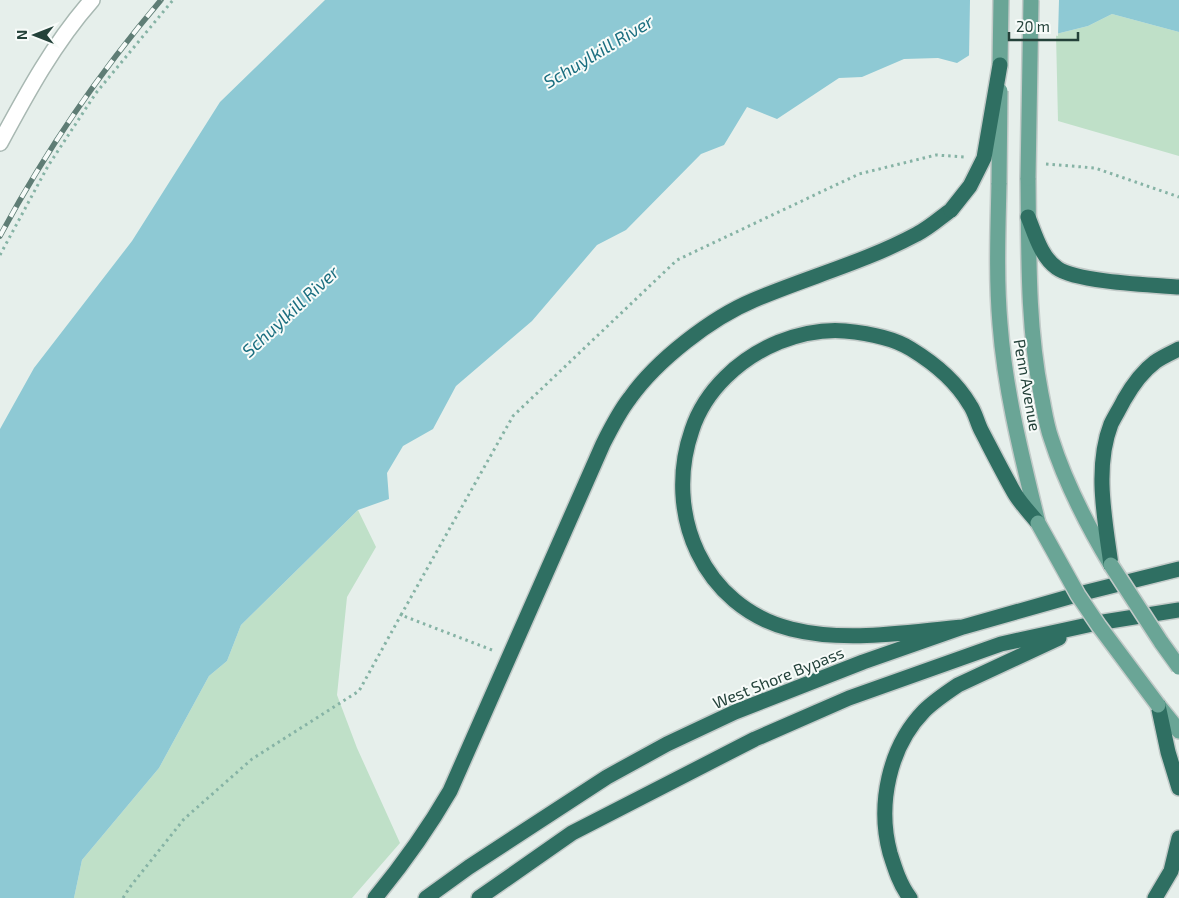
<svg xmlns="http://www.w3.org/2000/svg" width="1179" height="898" font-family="'Exo 2',sans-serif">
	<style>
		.green { fill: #bfe0c8 }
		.water { fill: #8ec9d4 }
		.pier { fill: #e6efeb }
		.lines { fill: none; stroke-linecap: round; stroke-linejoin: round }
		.minor-casing { stroke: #a8b8b2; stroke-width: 18 }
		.major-casing { stroke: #c2cac8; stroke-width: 18 }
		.highway-casing { stroke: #c2cac8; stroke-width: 18 }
		.path { stroke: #86b3a5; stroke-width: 3; stroke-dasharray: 2.5 4; stroke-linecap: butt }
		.minor { stroke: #fff; stroke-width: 15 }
		.major { stroke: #6aa596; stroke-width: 15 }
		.highway { stroke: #2f6f62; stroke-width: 15 }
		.rail-casing { stroke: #5f7d75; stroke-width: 5.5 }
		.rail { stroke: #f7fbf9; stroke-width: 4; stroke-dasharray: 11; stroke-linecap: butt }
		.major-bridge-casing { stroke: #c2cac8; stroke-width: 18; stroke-linecap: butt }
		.highway-bridge-casing { stroke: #c2cac8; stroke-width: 18; stroke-linecap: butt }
		.major-bridge { stroke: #6aa596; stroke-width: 15 }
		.highway-bridge { stroke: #2f6f62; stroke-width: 15 }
		.labels { text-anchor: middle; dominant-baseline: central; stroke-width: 4; stroke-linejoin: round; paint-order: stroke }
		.street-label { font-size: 16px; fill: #24423a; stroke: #f7fbf9 }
		.water-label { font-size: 18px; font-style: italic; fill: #1c6f80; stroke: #f7fbf9 }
	</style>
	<rect width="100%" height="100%" fill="#e6efeb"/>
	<path class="green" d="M1112 14 1179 32V156L1058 121 1056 34 1088 26Z
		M358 510 376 547 347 597 337 695 357 748 400 843 352 898H74L82 860 159 768 209 676 227 661 241 625Z"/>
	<path class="water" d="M325 0H1179V32L1112 14 1088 26 1056 34 1017 25 957 63 938 58 904 59 862 77 839 78 777 119 747 107 724 145 701 154 626 230 597 245 532 321 456 386 433 429 403 446 387 473 389 499 358 510 241 625 227 661 209 676 159 768 82 860 74 898H0V429L34 368 132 241 220 102Z"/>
	<path class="pier" d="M970 0H1059L1058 36 1017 28 969 58Z"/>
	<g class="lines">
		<defs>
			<path id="minor" d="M0 143C27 93 54 43 92 0"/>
			<path id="major" d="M1000 65 1001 0
				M1028 178C1029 250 1027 322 1041 394 1044 408 1046 424 1051 438 1065 482 1087 525 1111 565
				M999 183C998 230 996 277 1000 324 1005 391 1022 457 1038 523
				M1158 705 1179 731"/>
			<path id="highway" d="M1028 217C1035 234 1041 257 1057 268 1076 282 1152 285 1179 287
				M1111 565C1105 520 1094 468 1111 424 1115 416 1120 408 1124 400 1132 386 1143 371 1155 362 1162 357 1171 353 1179 349
				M963 627C906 632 847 643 791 629 703 607 663 513 692 430 705 390 740 358 779 342 800 334 822 329 845 331 867 333 892 337 911 349 934 363 956 381 970 405 975 412 977 422 981 430 992 451 1003 473 1015 494 1021 504 1030 513 1038 523
				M1158 705 1168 752 1179 788
				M375 898C403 864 428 829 450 791L603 444C611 428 619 412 630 398 657 360 711 318 754 300 808 277 865 262 917 234 929 228 940 218 951 210
				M426 898 469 867 607 777 667 744 735 712 863 662 963 627 1083 593 1179 569
				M479 898 572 833 755 739 849 698 1001 644 1097 623 1179 610
				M910 898C900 885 895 869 890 853 877 805 889 747 924 711 934 701 946 693 958 685L1059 638
				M1155 898 1171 871 1179 838"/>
		</defs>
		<use href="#minor" class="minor-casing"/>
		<use href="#major" class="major-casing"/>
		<use href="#highway" class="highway-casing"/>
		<path class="path" d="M1046 164 1095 168 1179 197
			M0 255 48 166 96 93 173 0
			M492 650 401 615 513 416 677 260 859 174 936 155 965 157
			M123 898 130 887 184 819 252 759 359 691 401 615"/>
		<use href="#minor" class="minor"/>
		<use href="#major" class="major"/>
		<use href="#highway" class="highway"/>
		<defs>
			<path id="rail" d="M0 236C45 152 99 73 161 0"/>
		</defs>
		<use href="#rail" class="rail-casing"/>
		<use href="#rail" class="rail"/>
		<defs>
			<path id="major-bridge" d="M1028 178 1031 0
				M999 183 1000 91
				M1038 523 1078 595 1099 626 1158 705
				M1111 565 1161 642 1179 667"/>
			<path id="highway-bridge" d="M951 210 970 186 984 158 1000 65"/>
		</defs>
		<use href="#major-bridge" class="major-bridge-casing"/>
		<use href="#highway-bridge" class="highway-bridge-casing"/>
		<use href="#major-bridge" class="major-bridge"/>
		<use href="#highway-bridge" class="highway-bridge"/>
	</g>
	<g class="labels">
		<g class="street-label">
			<text transform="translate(1028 385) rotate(80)">Penn Avenue</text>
			<text transform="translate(778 677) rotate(-22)">West Shore Bypass</text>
		</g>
		<g class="water-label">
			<text transform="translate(598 51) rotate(-31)">Schuylkill River</text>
			<text transform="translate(290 311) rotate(-43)">Schuylkill River</text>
		</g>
	</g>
	<g transform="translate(35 35) rotate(270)" stroke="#f7fbf9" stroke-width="4" paint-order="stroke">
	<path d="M0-4L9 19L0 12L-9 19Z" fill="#24423a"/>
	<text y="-8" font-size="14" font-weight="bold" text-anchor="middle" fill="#24423a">N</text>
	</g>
	<path d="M1009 32v8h69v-8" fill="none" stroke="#24423a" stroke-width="2.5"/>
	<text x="1016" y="32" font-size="15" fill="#24423a" stroke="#f7fbf9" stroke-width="4" paint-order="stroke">20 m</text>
</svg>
